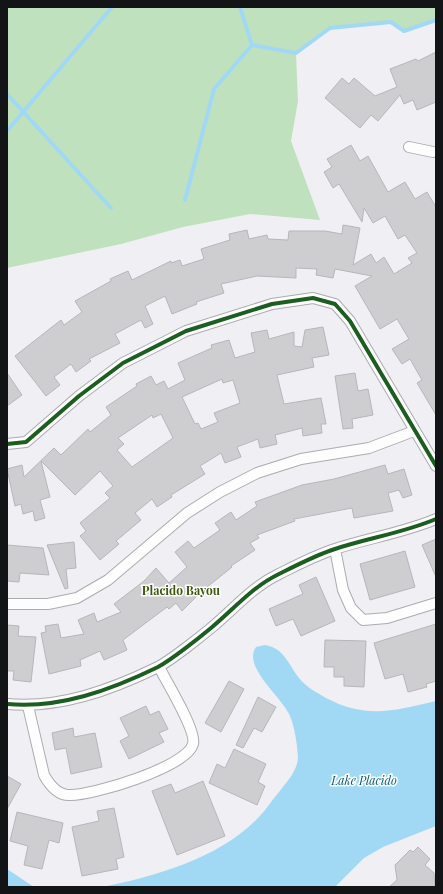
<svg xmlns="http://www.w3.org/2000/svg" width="443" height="894" font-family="'Playfair Display',serif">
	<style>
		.green { fill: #bfe1be }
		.water { fill: #a1d9f5 }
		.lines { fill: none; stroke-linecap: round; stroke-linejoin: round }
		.stream { stroke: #a1d9f5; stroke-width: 4 }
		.building { fill: #ceced1; stroke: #b7b7bb; fill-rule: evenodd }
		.street-casing { stroke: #acacaf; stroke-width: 12 }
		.street { stroke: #fdfdfd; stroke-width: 10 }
		.cycleway-casing { stroke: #fff; stroke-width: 6 }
		.cycleway { stroke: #1b5e20; stroke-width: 4 }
		.labels { text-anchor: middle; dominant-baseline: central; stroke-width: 3; stroke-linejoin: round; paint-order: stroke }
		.neighbourhood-label { font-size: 12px; font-weight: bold; fill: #3e570f; stroke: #fff }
		.water-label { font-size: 12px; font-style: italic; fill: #005c7c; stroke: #fff }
	</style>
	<rect width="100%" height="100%" fill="#efeff4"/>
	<path class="green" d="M7 7H436V20L404 31 391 22 330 28 296 53 298 101 291 141 320 220 250 214 183 227 121 244 7 268Z"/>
	<path class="water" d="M265 645C284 648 289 665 299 678 306 687 316 692 326 698 366 719 394 711 436 701V826L383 847 364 858 335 887H102C154 877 220 858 258 818 266 810 272 800 279 792 286 783 298 770 298 757 297 744 295 728 290 716 282 697 242 667 256 647Z
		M7 869 34 887H7Z"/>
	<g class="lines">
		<path class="stream" d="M252 45 296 53 330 28 391 22 404 31 436 20
			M7 94 111 208
			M7 131 112 7
			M185 200 214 89 252 45 240 7"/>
	</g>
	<path class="building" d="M436 52V102L417 110 413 100 404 104 400 95 378 121 371 115 360 128 325 98 342 78 349 84 354 78 375 96 397 87 390 69 416 59 418 61Z
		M351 145 360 161 368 156 388 192 405 182 415 199 427 192 436 207V415L417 383 422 380 410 359 402 364 392 349 409 339 397 319 380 329 355 286 372 276 335 269 333 278 316 275 317 269 296 268V278L257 276 221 284 224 293 196 302 197 304 172 314 165 296 145 306 153 324 145 328 141 320 115 334 120 343 89 359 91 361 76 372 71 364 54 377 60 385 46 396 15 356 61 320 64 325 82 312 75 301 111 281 110 279 128 271 132 280 171 261V263L180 260 182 266 204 259 201 249 230 240 229 234 247 230 249 239 267 235 268 239 288 240 289 231H325L342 234 343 225 360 228 353 265 371 254 376 263 384 257 394 274 412 263 408 258 417 253 405 235 398 239 385 216 373 223 364 208 362 222 339 184 333 188 324 172 332 167 327 159Z
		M323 327 329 355 312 358 314 367 277 375 284 404 321 398 326 424H321L322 433 303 436 302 428 275 435 277 444 260 448 258 439 237 447 241 457 225 463 221 453 200 466 205 474 171 495 172 497 157 507 152 499 135 513 141 520 116 541 119 544 100 560 80 536 86 531 80 523 110 498 105 493 113 486 100 471 75 495 41 461 50 497 40 500 45 518 35 521 33 511 23 514 21 504 15 506 7 469 22 465 24 477 54 448 61 455 88 429 90 432 111 415 106 407 137 386 136 384 151 376 156 385 164 381 168 389 185 380 178 363 212 348 211 345 229 340 235 358 255 352 251 333 267 330 269 339 294 332V346L302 347 305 330ZM222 379 223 383 233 380 240 403 214 413 218 422 201 429 198 423 195 424 182 397ZM161 414 173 438 132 467 117 450 124 444 118 438 152 415 153 418Z
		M7 373 22 395 7 406Z
		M355 373 358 391 368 389 373 415 352 419 353 428 343 429 335 376Z
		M385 465 388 474 404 469 412 495 403 498 399 490 388 493 393 511 354 518 352 508 294 519 295 521 257 535 259 538 250 543 255 550 231 566 232 567 201 592 182 611 176 603 169 609 167 607 123 640 127 650 104 660 100 651 80 660 81 666 49 674 41 633 46 632 45 626 58 624 61 638 84 634 78 620 94 613 97 622 121 612 114 604 144 581 156 568 169 583 187 567 175 552 188 541 194 548 220 530 215 523 231 512 236 520 257 506 255 502 302 485 334 479Z
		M436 539V577L422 545Z
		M74 542 76 568 66 569 68 588 65 589 47 545Z
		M7 545 43 548 49 575 20 573 19 582 7 581Z
		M405 551 415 587 370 600 360 564Z
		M316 577 335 621 301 636 293 619 276 626 269 609 303 594 299 585Z
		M436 624V681L426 684 427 687 408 692 403 674 385 679 374 643Z
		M7 625 19 626 18 636 36 637 31 682 13 680 14 671H7Z
		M325 640 366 641 364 687 344 686V677H334V667H324Z
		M229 681 244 689 221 732 205 723Z
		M258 697 276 707 262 732 254 728 243 748 236 745Z
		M146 706 150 715 159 711 168 729 159 733 164 742 129 759 120 741 129 736 120 718Z
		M73 728 74 737 95 733 102 767 71 774 66 748 55 750 52 733Z
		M234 749 266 764 258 782 265 786 257 805 209 783 217 764 225 768Z
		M7 776 21 784 7 809Z
		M203 781 225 836 177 855 152 791 171 784 175 793Z
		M114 808 124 857 116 859 118 869 82 876 72 827 99 821 97 811Z
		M17 812 63 823 59 843 49 840 42 869 24 865 28 846 10 841Z
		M418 847 430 859 425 865 434 873 435 887H389L397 880 395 865 410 850 413 852Z"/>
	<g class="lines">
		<defs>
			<path id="street" d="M409 147 433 152
				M7 444 26 442 79 396 123 363 186 331 272 304 313 298 335 304 350 321 436 466
				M335 549 343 590 351 608 363 620 387 618 436 603
				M7 604H48L77 598 108 580 187 513 220 492 257 473 301 459 369 448 414 431
				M7 704C59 709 111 690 158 667 171 660 199 638 211 628 234 609 252 587 279 574 297 565 316 555 335 549 368 538 403 533 436 519
				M28 706 44 775C49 784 57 795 69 795 92 796 187 767 193 744 197 731 166 681 159 667"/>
		</defs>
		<use href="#street" class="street-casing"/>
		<use href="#street" class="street"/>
		<defs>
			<path id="cycleway" d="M7 444 26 442 79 396 123 363 186 331 272 304 313 298 335 304 350 321 436 466
				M7 704C59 709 111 690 158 667 171 660 199 638 211 628 234 609 252 587 279 574 297 565 316 555 335 549 368 538 403 533 436 519"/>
		</defs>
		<use href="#cycleway" class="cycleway-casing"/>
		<use href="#cycleway" class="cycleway"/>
	</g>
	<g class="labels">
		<g class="neighbourhood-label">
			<text x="181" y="590">Placido Bayou</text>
		</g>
		<g class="water-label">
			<text x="364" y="780">Lake Placido</text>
		</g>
	</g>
	<rect width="443" height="894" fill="none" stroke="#131416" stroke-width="16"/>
</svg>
